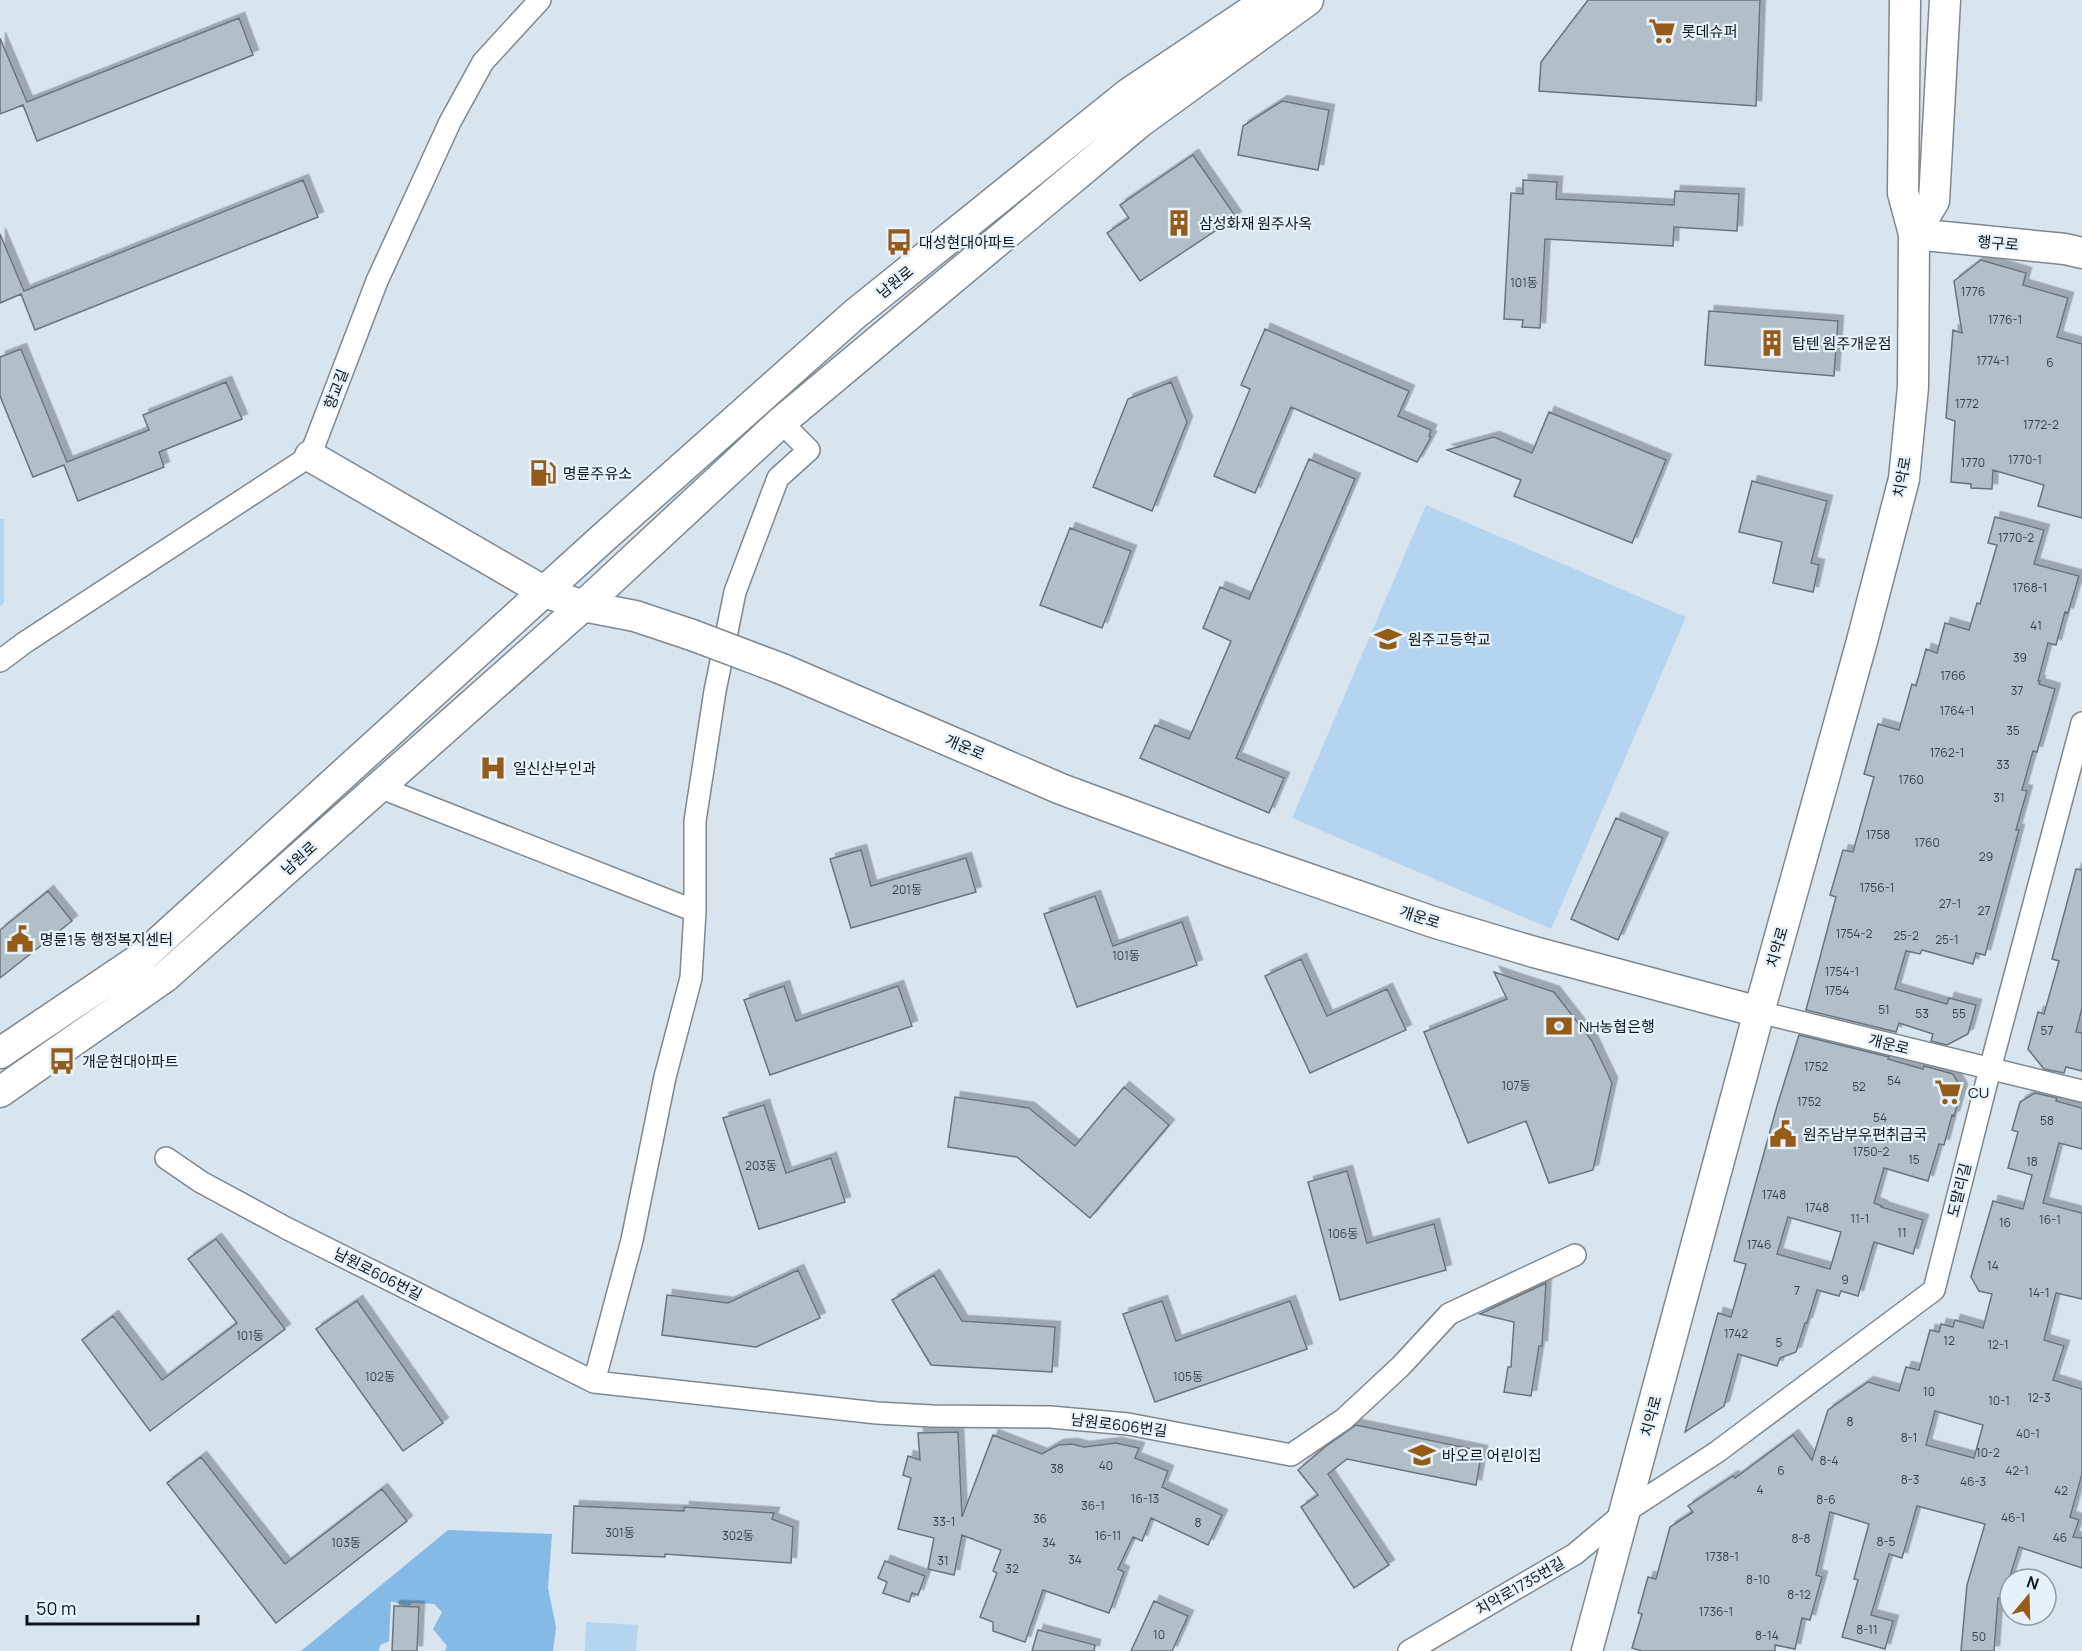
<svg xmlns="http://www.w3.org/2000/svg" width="2082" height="1651" font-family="Manrope,'Noto Sans KR',sans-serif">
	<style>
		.green { fill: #b4d4ef }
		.forest { fill: #85bae7 }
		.building { fill: #b3bfc8; stroke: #69747c; stroke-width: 1.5; fill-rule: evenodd; filter: url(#shadow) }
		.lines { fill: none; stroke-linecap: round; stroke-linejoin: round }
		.street-casing { stroke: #7d8891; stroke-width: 24 }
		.secondary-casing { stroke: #7d8891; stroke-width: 33 }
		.street { stroke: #fff; stroke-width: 21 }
		.secondary { stroke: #fff; stroke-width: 30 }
		.secondary-bridge-casing { stroke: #7d8891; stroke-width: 33; stroke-linecap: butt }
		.secondary-bridge { stroke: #fff; stroke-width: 30 }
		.labels { text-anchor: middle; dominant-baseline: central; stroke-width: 4.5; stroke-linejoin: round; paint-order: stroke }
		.number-label { font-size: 12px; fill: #3a4045 }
		.poi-label { font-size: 15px; fill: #111519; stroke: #e5f1fb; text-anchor: start }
		.street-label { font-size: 15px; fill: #111519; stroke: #e5f1fb }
	</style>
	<defs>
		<filter id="shadow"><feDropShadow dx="5.5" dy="-5.5" stdDeviation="0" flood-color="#0004"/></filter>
	</defs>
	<rect width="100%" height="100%" fill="#d8e4ee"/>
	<path class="green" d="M1426 505 1686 617 1551 929 1292 818Z
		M0 519H4V603L0 606Z
		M586 1622 638 1625 636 1651H585Z"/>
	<path class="forest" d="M448 1530 552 1534 548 1588 556 1627 553 1651H445L447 1646 433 1629 442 1612 434 1604 413 1603 408 1607 391 1601 389 1641 380 1645 379 1651H301Z"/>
	<path class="building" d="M1588 0H1760L1756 106 1539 91 1541 62Z
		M239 18 253 55 37 141 23 105 0 114V38L27 102Z
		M1282 101 1329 110 1318 170 1238 155 1243 126Z
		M1193 155 1236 217 1140 281 1107 233 1129 218 1120 205Z
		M303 180 318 217 35 330 21 294 0 303V234L24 291Z
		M1523 180 1557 182 1556 199 1674 205 1675 191 1739 194 1737 231 1674 227 1673 246 1545 239 1540 328 1522 327 1523 320 1504 319 1511 193 1523 194Z
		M1981 260 2026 273 2023 285 2068 298 2057 337 2082 344V518L2038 506 2044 485 1993 470 1992 489 1971 488V484L1951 482 1955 421 1946 418 1953 330 1962 333 1954 281Z
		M1709 311 1838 321 1834 376 1705 365Z
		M1265 329 1409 391 1398 416 1431 430 1429 436 1431 437 1417 462 1291 407 1255 493 1214 476 1250 389 1241 385Z
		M21 349 67 462 149 430 143 415 226 382 242 419 159 452 164 467 78 501 64 465 33 477 0 396V357Z
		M1171 382 1187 422 1152 511 1093 487 1128 399Z
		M1549 412 1666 460 1632 543 1514 496 1521 480 1447 450 1494 437 1532 453Z
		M1309 459 1355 479 1236 758 1284 778 1269 813 1140 758 1155 725 1189 739 1231 641 1203 628 1220 587 1249 599Z
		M1752 481 1827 501 1811 563 1819 565 1813 592 1773 583 1782 542 1739 532Z
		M1995 517 2044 530 2034 564 2079 576 2068 613 2065 612 2056 645 2048 643 2038 681H2040L2039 684 2055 689 2037 752 2033 751 2022 790 2027 791 2016 830H2019L1985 955 1976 953 1973 964 1922 950 1920 954 1906 951 1895 989 1947 1004 1949 998 1976 1005 1968 1034 1947 1045 1931 1041 1933 1034 1899 1023 1896 1032 1806 1010 1836 897 1830 895 1843 850 1853 852 1874 777 1864 774 1878 724 1899 730 1912 684 1916 686 1926 649 1937 653 1945 623 1969 630 1977 603 1980 604 1997 545 1988 543Z
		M1070 528 1131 551 1102 628 1040 605Z
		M1616 818 1663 838 1618 940 1571 919Z
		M861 850 871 886 966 858 976 892 851 928 830 859Z
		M2076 869 2082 870V1008L2076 1032 2082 1033V1071L2066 1067 2064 1073 2044 1069 2028 1049 2038 1012 2044 1014 2059 961 2052 959Z
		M48 891 72 921 0 978V930Z
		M1095 896 1113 946 1182 922 1197 965 1077 1007 1044 914Z
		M1301 959 1327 1016 1387 989 1406 1030 1310 1073 1265 976Z
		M1494 972 1554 992 1592 1041 1612 1083 1593 1170 1549 1183 1526 1121 1468 1143 1424 1032 1507 999Z
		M784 986 796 1021 898 986 912 1026 770 1075 744 1000Z
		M1799 1035 1889 1057 1888 1059 1923 1069 1924 1066 1953 1074 1962 1089 1954 1116 1952 1115 1944 1145 1939 1144 1928 1181 1884 1168 1874 1203 1882 1206 1881 1207 1923 1220 1913 1254 1874 1242 1858 1296 1841 1291 1839 1296 1817 1290 1807 1323H1805L1796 1352 1780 1358 1777 1366 1738 1354 1724 1406 1685 1432 1718 1313 1731 1317 1746 1264 1734 1261 1777 1106ZM1788 1217 1841 1232 1830 1269 1777 1254Z
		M1124 1087 1169 1125 1090 1218 1017 1157 948 1147 955 1097 1029 1108 1075 1146Z
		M2035 1093 2057 1098 2056 1101 2082 1108V1149L2059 1143 2043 1203 2082 1213V1299L2056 1293 2044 1340 2064 1346 2053 1380 2082 1389V1474L2070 1517 2079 1520 2073 1537 2082 1538V1568L2019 1547 2003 1599 1998 1598 1994 1651H1961L1967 1585 1985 1524 1917 1506 1902 1558 1889 1554 1871 1615 1893 1621 1885 1649 1842 1637 1858 1580 1854 1579 1869 1524 1830 1512 1816 1575 1822 1577 1810 1620 1802 1618 1795 1649 1775 1645V1651H1642L1632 1648 1642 1614 1638 1613 1648 1577 1656 1579 1670 1527 1693 1512 1688 1506 1733 1476 1735 1478 1793 1435 1812 1460 1828 1410 1868 1382 1899 1391 1906 1367 1919 1370 1930 1330 1939 1332 1941 1324 1953 1327 1955 1320 1983 1328 1992 1294 1979 1291 1971 1277 1993 1201 2023 1209 2032 1175 2008 1168 2018 1132 2012 1130 2020 1102ZM1935 1411 1983 1425 1974 1458 1926 1445Z
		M764 1105 786 1173 831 1158 845 1202 759 1229 723 1118Z
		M1347 1171 1367 1243 1434 1224 1446 1270 1340 1300 1308 1182Z
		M216 1239 285 1329 150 1431 82 1340 113 1316 162 1380 237 1323 188 1259Z
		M798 1270 820 1318 756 1347 662 1335 667 1295 728 1303Z
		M934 1275 962 1321 1055 1327 1052 1372 931 1365 892 1300Z
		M1546 1283 1542 1346H1539L1531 1396 1504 1392 1508 1367H1511L1514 1322 1480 1314Z
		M357 1301 443 1423 403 1451 316 1329Z
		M1162 1301 1176 1341 1290 1301 1307 1349 1155 1402 1123 1314Z
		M1356 1425 1482 1451 1476 1485 1347 1459 1328 1474 1389 1565 1354 1588 1301 1507 1318 1495 1298 1470 1325 1447Z
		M958 1432 962 1517 993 1435 1042 1454 1058 1445 1072 1444 1084 1447 1116 1443 1139 1448 1135 1458 1168 1471 1162 1487 1222 1515 1208 1545 1151 1518 1142 1541 1133 1537 1118 1569 1124 1572 1109 1613 1043 1590 1025 1642 993 1631V1622L980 1617 997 1573 993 1571 1001 1550 962 1535 954 1575 928 1569 934 1538 898 1529 911 1478 903 1475 908 1456 920 1460 918 1433Z
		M201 1457 285 1564 382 1489 407 1521 276 1623 167 1483Z
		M574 1506 684 1511V1507L774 1513 772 1519 793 1527 791 1563 665 1554V1557L572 1553Z
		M885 1561 925 1576 918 1595 912 1593 909 1602 883 1593 887 1582 878 1578Z
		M1154 1601 1188 1616 1172 1651H1131Z
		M394 1606 419 1607 417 1651H392Z
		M1038 1630 1095 1645 1094 1651H1032Z"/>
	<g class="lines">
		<defs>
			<path id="street" d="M0 661 24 643 310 456 377 281 450 122 483 62 540 0
				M379 787 695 911
				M1759 1012 2082 1091
				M166 1158 201 1182 286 1228 594 1382 877 1413 932 1416 1050 1417 1128 1424 1291 1455 1344 1419 1401 1366 1449 1314 1575 1255
				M594 1382 632 1240 665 1077 691 978 695 911V821L715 691 735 592 778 478 809 450 781 422
				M1409 1651 1575 1554 1625 1512 1717 1452 1934 1290 1990 1069 2082 723"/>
			<path id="secondary" d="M1914 234 1934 201 1945 0
				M1914 234 2065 249 2082 253
				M310 456 545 592 583 606 635 616 692 635
				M782 669 1061 789 1231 852 1433 922 1534 952 1759 1012
				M0 1053 141 958 603 538 855 314 1128 94 1268 0
				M0 1092 165 977 583 606 781 422 1140 122 1308 0
				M1587 1651 1759 1012 1862 641 1904 479 1913 387 1914 234 1903 193 1905 0"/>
		</defs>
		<use href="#street" class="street-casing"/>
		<use href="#secondary" class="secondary-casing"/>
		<use href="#street" class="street"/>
		<use href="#secondary" class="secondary"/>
		<defs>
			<path id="secondary-bridge" d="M692 635 782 669"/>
		</defs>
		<use href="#secondary-bridge" class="secondary-bridge-casing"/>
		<use href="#secondary-bridge" class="secondary-bridge"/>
	</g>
	<defs>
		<symbol id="supermarket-bare" viewBox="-9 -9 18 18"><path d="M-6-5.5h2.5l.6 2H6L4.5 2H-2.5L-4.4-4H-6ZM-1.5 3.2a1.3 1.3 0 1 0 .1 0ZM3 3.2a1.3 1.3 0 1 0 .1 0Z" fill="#955b18" stroke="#e5f1fb" stroke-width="2.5" paint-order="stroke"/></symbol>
		<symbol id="building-bare" viewBox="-9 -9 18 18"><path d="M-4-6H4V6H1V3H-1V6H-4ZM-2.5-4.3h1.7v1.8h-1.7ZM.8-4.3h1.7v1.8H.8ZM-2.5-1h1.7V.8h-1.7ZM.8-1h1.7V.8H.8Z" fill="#955b18" stroke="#e5f1fb" stroke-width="2.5" paint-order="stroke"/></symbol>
		<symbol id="bus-bare" viewBox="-9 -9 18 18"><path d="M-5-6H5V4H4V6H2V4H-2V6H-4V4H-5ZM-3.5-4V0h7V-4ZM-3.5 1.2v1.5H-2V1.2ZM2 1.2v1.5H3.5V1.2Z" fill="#955b18" stroke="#e5f1fb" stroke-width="2.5" paint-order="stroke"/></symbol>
		<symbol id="fuel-bare" viewBox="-9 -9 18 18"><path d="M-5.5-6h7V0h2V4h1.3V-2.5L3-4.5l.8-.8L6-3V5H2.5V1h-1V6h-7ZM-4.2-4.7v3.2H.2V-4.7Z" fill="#955b18" stroke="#e5f1fb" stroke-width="2.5" paint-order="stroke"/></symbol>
		<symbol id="school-bare" viewBox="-9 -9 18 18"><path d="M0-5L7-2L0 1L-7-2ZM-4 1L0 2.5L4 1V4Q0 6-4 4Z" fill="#955b18" stroke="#e5f1fb" stroke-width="2.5" paint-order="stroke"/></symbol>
		<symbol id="hospital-bare" viewBox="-9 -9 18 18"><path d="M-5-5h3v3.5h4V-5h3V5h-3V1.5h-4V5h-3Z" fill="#955b18" stroke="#e5f1fb" stroke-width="2.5" paint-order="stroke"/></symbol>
		<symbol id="civic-bare" viewBox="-9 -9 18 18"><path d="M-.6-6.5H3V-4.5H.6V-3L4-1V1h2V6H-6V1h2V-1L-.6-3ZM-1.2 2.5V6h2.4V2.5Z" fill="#955b18" stroke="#e5f1fb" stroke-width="2.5" paint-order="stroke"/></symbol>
		<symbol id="bank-bare" viewBox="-9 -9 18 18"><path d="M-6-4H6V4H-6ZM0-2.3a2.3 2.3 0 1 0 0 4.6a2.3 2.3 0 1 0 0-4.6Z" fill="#955b18" stroke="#e5f1fb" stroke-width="2.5" paint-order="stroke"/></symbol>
	</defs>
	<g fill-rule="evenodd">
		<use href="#supermarket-bare" x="1643" y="12" width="38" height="38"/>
		<use href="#building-bare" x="1160" y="204" width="38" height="38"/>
		<use href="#bus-bare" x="880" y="223" width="38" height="38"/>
		<use href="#building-bare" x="1753" y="324" width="38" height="38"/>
		<use href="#fuel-bare" x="524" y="454" width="38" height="38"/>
		<use href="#school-bare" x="1369" y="620" width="38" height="38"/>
		<use href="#hospital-bare" x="474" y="749" width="38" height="38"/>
		<use href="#civic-bare" x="1" y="920" width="38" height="38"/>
		<use href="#bank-bare" x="1540" y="1007" width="38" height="38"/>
		<use href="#bus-bare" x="43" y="1042" width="38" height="38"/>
		<use href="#supermarket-bare" x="1929" y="1073" width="38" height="38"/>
		<use href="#civic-bare" x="1764" y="1115" width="38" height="38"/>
		<use href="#school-bare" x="1403" y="1436" width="38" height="38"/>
	</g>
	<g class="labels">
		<g class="number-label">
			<text x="1524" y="282">101동</text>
			<text x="1973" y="291">1776</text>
			<text x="2005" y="319">1776-1</text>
			<text x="1993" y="360">1774-1</text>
			<text x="2050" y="362">6</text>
			<text x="1967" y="403">1772</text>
			<text x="2041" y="424">1772-2</text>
			<text x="2025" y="459">1770-1</text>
			<text x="1973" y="462">1770</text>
			<text x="2016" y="537">1770-2</text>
			<text x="2030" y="587">1768-1</text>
			<text x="2036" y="625">41</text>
			<text x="2020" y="657">39</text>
			<text x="1953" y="675">1766</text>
			<text x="2017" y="690">37</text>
			<text x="1957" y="710">1764-1</text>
			<text x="2013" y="730">35</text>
			<text x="1947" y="752">1762-1</text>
			<text x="2003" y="764">33</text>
			<text x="1911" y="779">1760</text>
			<text x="1999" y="797">31</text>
			<text x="1878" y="834">1758</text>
			<text x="1927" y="842">1760</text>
			<text x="1986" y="856">29</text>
			<text x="1877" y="887">1756-1</text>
			<text x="907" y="889">201동</text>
			<text x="1950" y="903">27-1</text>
			<text x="1984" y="910">27</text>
			<text x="1854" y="933">1754-2</text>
			<text x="1906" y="935">25-2</text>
			<text x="1947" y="939">25-1</text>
			<text x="1126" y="955">101동</text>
			<text x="1842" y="971">1754-1</text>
			<text x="1837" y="990">1754</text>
			<text x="1884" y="1009">51</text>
			<text x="1922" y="1013">53</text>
			<text x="1959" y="1013">55</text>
			<text x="2047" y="1030">57</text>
			<text x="1816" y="1066">1752</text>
			<text x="1894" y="1080">54</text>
			<text x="1516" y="1085">107동</text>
			<text x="1859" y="1086">52</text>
			<text x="1809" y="1101">1752</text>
			<text x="1880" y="1117">54</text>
			<text x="2047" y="1120">58</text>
			<text x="1871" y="1151">1750-2</text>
			<text x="1914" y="1159">15</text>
			<text x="2032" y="1161">18</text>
			<text x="761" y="1165">203동</text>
			<text x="1774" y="1194">1748</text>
			<text x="1817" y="1207">1748</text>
			<text x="1860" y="1218">11-1</text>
			<text x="2050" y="1219">16-1</text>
			<text x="2005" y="1222">16</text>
			<text x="1902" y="1232">11</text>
			<text x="1343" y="1233">106동</text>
			<text x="1759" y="1244">1746</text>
			<text x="1993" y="1265">14</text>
			<text x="1845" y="1279">9</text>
			<text x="1797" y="1290">7</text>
			<text x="2039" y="1292">14-1</text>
			<text x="1736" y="1333">1742</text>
			<text x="250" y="1335">101동</text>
			<text x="1949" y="1340">12</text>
			<text x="1779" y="1342">5</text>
			<text x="1998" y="1344">12-1</text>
			<text x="380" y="1376">102동</text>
			<text x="1188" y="1376">105동</text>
			<text x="1929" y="1391">10</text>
			<text x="2039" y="1397">12-3</text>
			<text x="1999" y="1400">10-1</text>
			<text x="1850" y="1421">8</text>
			<text x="2028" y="1433">40-1</text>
			<text x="1909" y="1437">8-1</text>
			<text x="1988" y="1452">10-2</text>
			<text x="1829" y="1460">8-4</text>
			<text x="1106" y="1465">40</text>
			<text x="1057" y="1468">38</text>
			<text x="1781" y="1470">6</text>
			<text x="2017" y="1470">42-1</text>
			<text x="1910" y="1479">8-3</text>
			<text x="1973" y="1481">46-3</text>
			<text x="1760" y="1489">4</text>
			<text x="2061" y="1490">42</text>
			<text x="1145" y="1498">16-13</text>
			<text x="1826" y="1499">8-6</text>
			<text x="1093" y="1505">36-1</text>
			<text x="2013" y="1517">46-1</text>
			<text x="1040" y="1518">36</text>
			<text x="944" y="1521">33-1</text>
			<text x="1198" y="1522">8</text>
			<text x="620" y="1532">301동</text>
			<text x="738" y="1535">302동</text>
			<text x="1108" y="1535">16-11</text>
			<text x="2060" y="1537">46</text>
			<text x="1801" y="1538">8-8</text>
			<text x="1886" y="1541">8-5</text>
			<text x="346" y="1542">103동</text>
			<text x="1049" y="1542">34</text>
			<text x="1722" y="1556">1738-1</text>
			<text x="1075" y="1559">34</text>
			<text x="943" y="1560">31</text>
			<text x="1012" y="1568">32</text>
			<text x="1758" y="1579">8-10</text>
			<text x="1799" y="1594">8-12</text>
			<text x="1716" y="1611">1736-1</text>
			<text x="1867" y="1629">8-11</text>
			<text x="1159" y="1634">10</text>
			<text x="1767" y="1635">8-14</text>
			<text x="1979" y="1636">50</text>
		</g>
		<g class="poi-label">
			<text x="1682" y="31">롯데슈퍼</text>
			<text x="1199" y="223">삼성화재 원주사옥</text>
			<text x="919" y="242">대성현대아파트</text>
			<text x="1792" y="343">탑텐 원주개운점</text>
			<text x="563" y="473">명륜주유소</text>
			<text x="1408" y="639">원주고등학교</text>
			<text x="513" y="768">일신산부인과</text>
			<text x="40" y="939">명륜1동 행정복지센터</text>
			<text x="1579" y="1026">NH농협은행</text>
			<text x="82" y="1061">개운현대아파트</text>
			<text x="1968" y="1092">CU</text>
			<text x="1803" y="1134">원주남부우편취급국</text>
			<text x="1442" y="1455">바오르 어린이집</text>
		</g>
		<g class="street-label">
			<text transform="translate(1998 243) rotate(5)">행구로</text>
			<text transform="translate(895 282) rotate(-39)">남원로</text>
			<text transform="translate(336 389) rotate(-69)">향교길</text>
			<text transform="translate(1902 477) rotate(-80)">치악로</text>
			<text transform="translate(965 747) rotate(23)">개운로</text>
			<text transform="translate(299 858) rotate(-42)">남원로</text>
			<text transform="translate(1420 917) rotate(18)">개운로</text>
			<text transform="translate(1777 947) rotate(-74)">치악로</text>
			<text transform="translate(1889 1044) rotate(14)">개운로</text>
			<text transform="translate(1959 1190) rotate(-76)">도말리길</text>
			<text transform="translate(378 1274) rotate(27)">남원로606번길</text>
			<text transform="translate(1651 1416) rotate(-75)">치악로</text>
			<text transform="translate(1119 1425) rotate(7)">남원로606번길</text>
			<text transform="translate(1520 1586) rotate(-30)">치악로1735번길</text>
		</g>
	</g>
	<g transform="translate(2028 1597) rotate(19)"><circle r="28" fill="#e5f1fb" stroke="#9099a1" stroke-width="1.5"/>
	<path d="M0-4.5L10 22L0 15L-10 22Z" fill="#955b18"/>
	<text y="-9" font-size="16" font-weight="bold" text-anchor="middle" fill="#111519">N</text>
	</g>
	<path d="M27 1615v9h171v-9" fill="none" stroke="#111519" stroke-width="3"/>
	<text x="36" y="1615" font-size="18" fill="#111519" stroke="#e5f1fb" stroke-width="4.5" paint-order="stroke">50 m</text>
</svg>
